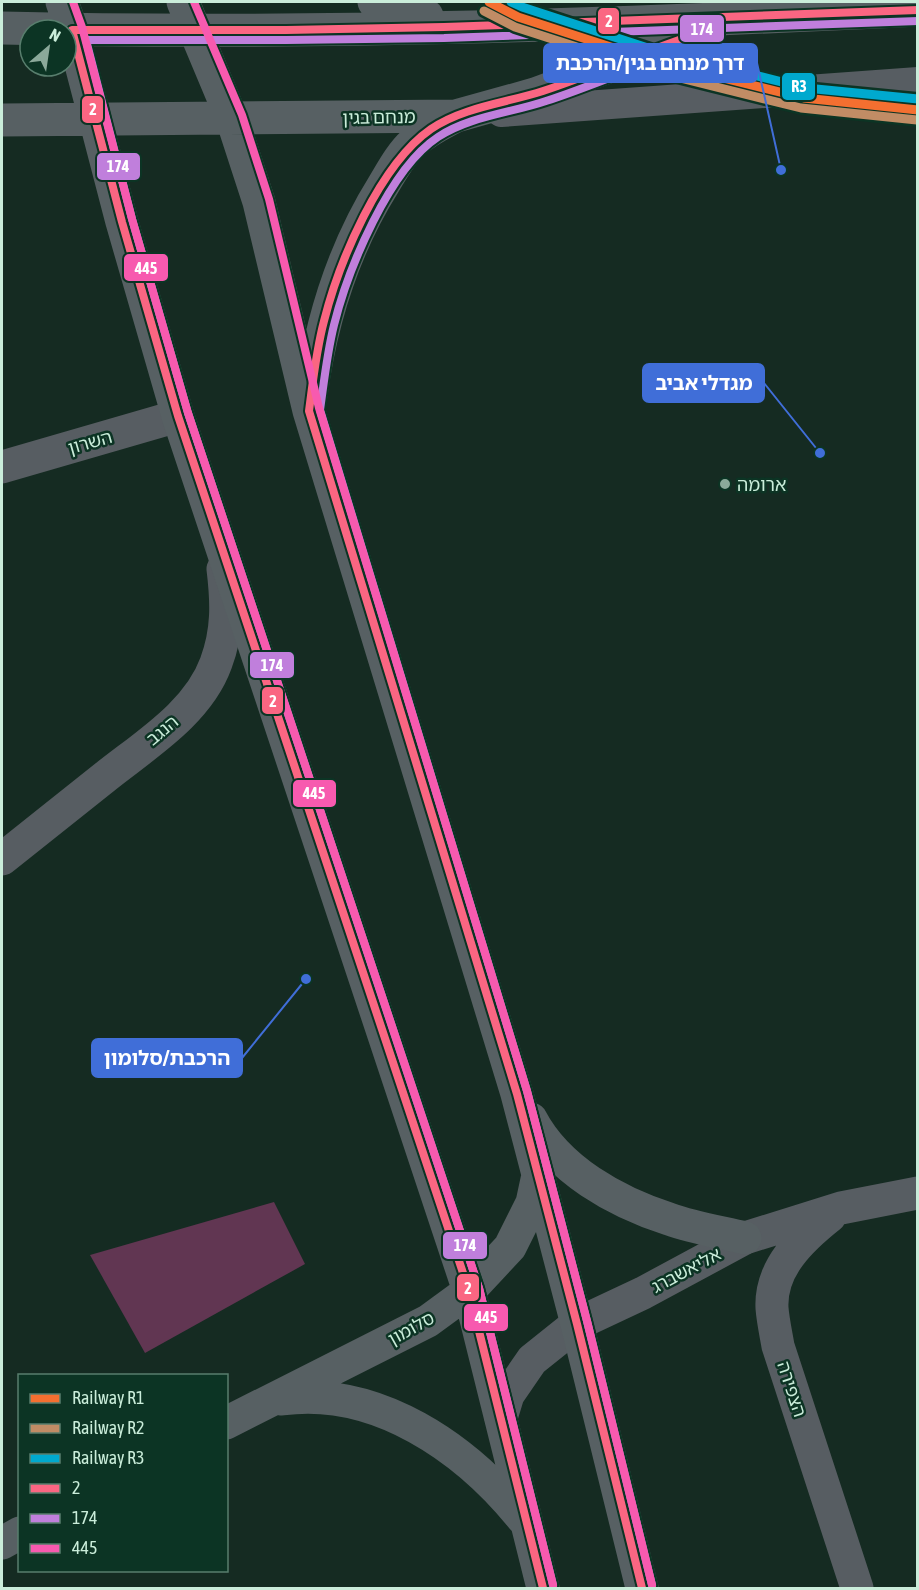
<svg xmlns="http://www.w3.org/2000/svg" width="919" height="1590" font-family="'Asap Condensed','Noto Sans Hebrew',sans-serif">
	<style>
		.green { fill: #613652 }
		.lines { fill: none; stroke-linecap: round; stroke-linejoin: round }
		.lane { stroke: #575d62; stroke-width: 30 }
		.street { stroke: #575d62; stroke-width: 33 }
		.secondary { stroke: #576063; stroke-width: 33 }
		.bus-1-casing { stroke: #0c3424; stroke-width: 12 }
		.bus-2-casing { stroke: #0c3424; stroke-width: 12 }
		.bus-3-casing { stroke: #0c3424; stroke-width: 12 }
		.bus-1 { stroke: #fa6682; stroke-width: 8 }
		.bus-2 { stroke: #c07fdc; stroke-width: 8 }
		.bus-3 { stroke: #f75aaf; stroke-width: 8 }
		.rail-1-casing { stroke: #0c3424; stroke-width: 14 }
		.rail-2-casing { stroke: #0c3424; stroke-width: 14 }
		.rail-3-casing { stroke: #0c3424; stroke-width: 14 }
		.rail-1 { stroke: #f46f30; stroke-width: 9 }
		.rail-2 { stroke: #c18c65; stroke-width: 9 }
		.rail-3 { stroke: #00a9ce; stroke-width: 9 }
		.poi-dot { fill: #8ba99a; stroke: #0c3424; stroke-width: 2 }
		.labels { text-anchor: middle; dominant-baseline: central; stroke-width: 5; stroke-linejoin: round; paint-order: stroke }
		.street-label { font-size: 18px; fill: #caedda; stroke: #0c3424 }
		.poi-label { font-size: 18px; fill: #caedda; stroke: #0c3424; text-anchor: start }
		.leader { fill: none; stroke: #406ed8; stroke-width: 2 }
		.callout-dot { fill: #406ed8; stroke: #0c3424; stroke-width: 2 }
		.callout { fill: #406ed8; stroke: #406ed8; stroke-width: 2 }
		.callout-label { font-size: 20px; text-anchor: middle; font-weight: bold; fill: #fff }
		.line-badge { stroke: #0c3424; stroke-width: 2 }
		.badge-label { font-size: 16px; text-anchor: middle; font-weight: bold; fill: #fff }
	</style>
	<rect width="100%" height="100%" fill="#152b22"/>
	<path class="green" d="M274 1202 305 1264 145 1353 90 1255Z"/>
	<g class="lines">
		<path class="lane" d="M501 112 918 82"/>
		<path class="street" d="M2 467 178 416
			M2 859C36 832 71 804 105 777 145 745 198 713 216 663 228 631 227 602 223 569
			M830 1216C801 1239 770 1268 772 1308 773 1321 776 1334 778 1346L857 1588
			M501 1418 508 1395 532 1360 577 1324 643 1293 745 1238 841 1208 918 1193"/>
		<path class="secondary" d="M62 2 72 30 122 222 178 416 469 1291 543 1588
			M183 2 232 119 259 202 309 411 517 1094 577 1324 642 1588
			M374 2 427 16
			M2 28C307 35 613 25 918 10
			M2 120 456 116 535 94 711 29
			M311 395C321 320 344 248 384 184 393 169 401 154 413 143 426 131 441 124 456 116
			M531 1119C558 1170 616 1202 669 1219 694 1228 720 1232 745 1238
			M282 1399C377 1386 466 1448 523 1519
			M226 1423 428 1321 469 1291 510 1247 532 1203 538 1175
			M2 1543 20 1533"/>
		<defs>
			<path id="bus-1" d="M543 1588 469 1291 178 416 122 222 72 30H286L444 27 918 10
				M642 1588 577 1324 517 1094 309 411C313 381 316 351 324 321 339 262 379 165 431 129 463 107 506 103 543 91 589 76 633 56 679 40"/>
			<path id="bus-2" d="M553 1585 479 1288 188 413 132 219 86 40H286L444 38 918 21
				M652 1585 587 1321 527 1091 320 410C324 382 327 353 334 325 348 269 389 169 438 137 470 116 511 113 546 101 592 86 637 66 683 50"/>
			<path id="bus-3" d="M73 2 82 27 132 219 188 413 479 1288 553 1585
				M194 2 242 115 269 199 319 408 527 1091 587 1321 652 1585"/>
		</defs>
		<use href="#bus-1" class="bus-1-casing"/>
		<use href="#bus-2" class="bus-2-casing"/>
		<use href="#bus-3" class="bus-3-casing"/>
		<use href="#bus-1" class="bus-1"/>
		<use href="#bus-2" class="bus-2"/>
		<use href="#bus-3" class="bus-3"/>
		<defs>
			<path id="rail-1" d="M489 2 518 17 651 60 804 98 918 110"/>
			<path id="rail-2" d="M484 11 515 27 648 70 801 108 917 120"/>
			<path id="rail-3" d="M511 2 522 7 654 50 806 88 918 99"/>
		</defs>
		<use href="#rail-1" class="rail-1-casing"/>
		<use href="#rail-2" class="rail-2-casing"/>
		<use href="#rail-3" class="rail-3-casing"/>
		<use href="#rail-1" class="rail-1"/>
		<use href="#rail-2" class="rail-2"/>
		<use href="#rail-3" class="rail-3"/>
	</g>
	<circle class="poi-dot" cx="725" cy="484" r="6"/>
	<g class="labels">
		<g class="street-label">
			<text transform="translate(379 117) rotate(-1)">מנחם בגין</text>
			<text transform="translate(90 442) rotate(-16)">השרון</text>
			<text transform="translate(162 730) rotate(-40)">הנגב</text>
			<text transform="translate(686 1270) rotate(-28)">אליאשברג</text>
			<text transform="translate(411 1328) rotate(-29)">סלומון</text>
			<text transform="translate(792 1389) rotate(72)">הצפירה</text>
		</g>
		<g class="poi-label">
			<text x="737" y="484">ארומה</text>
		</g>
	</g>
	<path class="leader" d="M781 170L757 63M820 453L764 383M306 979L242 1058"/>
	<g class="callout-dot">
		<circle cx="781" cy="170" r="6"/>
		<circle cx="820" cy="453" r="6"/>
		<circle cx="306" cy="979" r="6"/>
	</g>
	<g class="callout">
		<rect x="544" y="44" width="213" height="38" rx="6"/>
		<rect x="643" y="364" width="121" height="38" rx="6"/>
		<rect x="92" y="1039" width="150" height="38" rx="6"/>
	</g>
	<g class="callout-label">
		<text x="650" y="70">דרך מנחם בגין/הרכבת</text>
		<text x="704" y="390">מגדלי אביב</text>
		<text x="167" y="1065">הרכבת/סלומון</text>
	</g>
	<g class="line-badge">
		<rect x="597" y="7" width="23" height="28" rx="6" fill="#fa6682"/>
		<rect x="679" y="14" width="46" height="29" rx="6" fill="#c07fdc"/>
		<rect x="781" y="72" width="35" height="29" rx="6" fill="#00a9ce"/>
		<rect x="81" y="95" width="23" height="29" rx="6" fill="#fa6682"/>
		<rect x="96" y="152" width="45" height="29" rx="6" fill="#c07fdc"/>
		<rect x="123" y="253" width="46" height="29" rx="6" fill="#f75aaf"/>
		<rect x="249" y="651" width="46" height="28" rx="6" fill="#c07fdc"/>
		<rect x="261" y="686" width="23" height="29" rx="6" fill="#fa6682"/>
		<rect x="292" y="779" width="45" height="29" rx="6" fill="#f75aaf"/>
		<rect x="442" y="1231" width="46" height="29" rx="6" fill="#c07fdc"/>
		<rect x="456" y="1273" width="24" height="29" rx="6" fill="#fa6682"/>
		<rect x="463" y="1303" width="46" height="29" rx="6" fill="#f75aaf"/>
	</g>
	<g class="badge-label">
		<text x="609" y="27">2</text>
		<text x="702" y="35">174</text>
		<text x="799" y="92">R3</text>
		<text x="93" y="115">2</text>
		<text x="118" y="172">174</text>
		<text x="146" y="274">445</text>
		<text x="272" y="671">174</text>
		<text x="273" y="707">2</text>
		<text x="314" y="799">445</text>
		<text x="465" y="1251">174</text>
		<text x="468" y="1294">2</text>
		<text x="486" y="1323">445</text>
	</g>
	<rect width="919" height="1590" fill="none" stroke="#caedda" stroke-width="6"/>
	<rect x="18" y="1374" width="210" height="198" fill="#0c3424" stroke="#587e6d" stroke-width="1.5"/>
	<rect x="30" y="1394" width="30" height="9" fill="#f46f30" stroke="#587e6d" stroke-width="1.5"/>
	<text x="72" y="1404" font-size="18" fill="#caedda">Railway R1</text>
	<rect x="30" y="1424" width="30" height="9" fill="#c18c65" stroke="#587e6d" stroke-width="1.5"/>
	<text x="72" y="1434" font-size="18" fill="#caedda">Railway R2</text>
	<rect x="30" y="1454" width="30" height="9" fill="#00a9ce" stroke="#587e6d" stroke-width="1.5"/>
	<text x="72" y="1464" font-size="18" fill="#caedda">Railway R3</text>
	<rect x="30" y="1484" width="30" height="9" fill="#fa6682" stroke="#587e6d" stroke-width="1.5"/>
	<text x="72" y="1494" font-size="18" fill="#caedda">2</text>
	<rect x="30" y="1514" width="30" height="9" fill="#c07fdc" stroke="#587e6d" stroke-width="1.5"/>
	<text x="72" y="1524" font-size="18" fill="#caedda">174</text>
	<rect x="30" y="1544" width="30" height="9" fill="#f75aaf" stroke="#587e6d" stroke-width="1.5"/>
	<text x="72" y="1554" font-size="18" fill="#caedda">445</text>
	<g transform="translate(48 48) rotate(29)"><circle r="28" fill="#0c3424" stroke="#587e6d" stroke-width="1.5"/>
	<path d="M0-4.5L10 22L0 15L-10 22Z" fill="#8ba99a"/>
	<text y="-9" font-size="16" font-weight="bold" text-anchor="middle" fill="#caedda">N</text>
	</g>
</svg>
